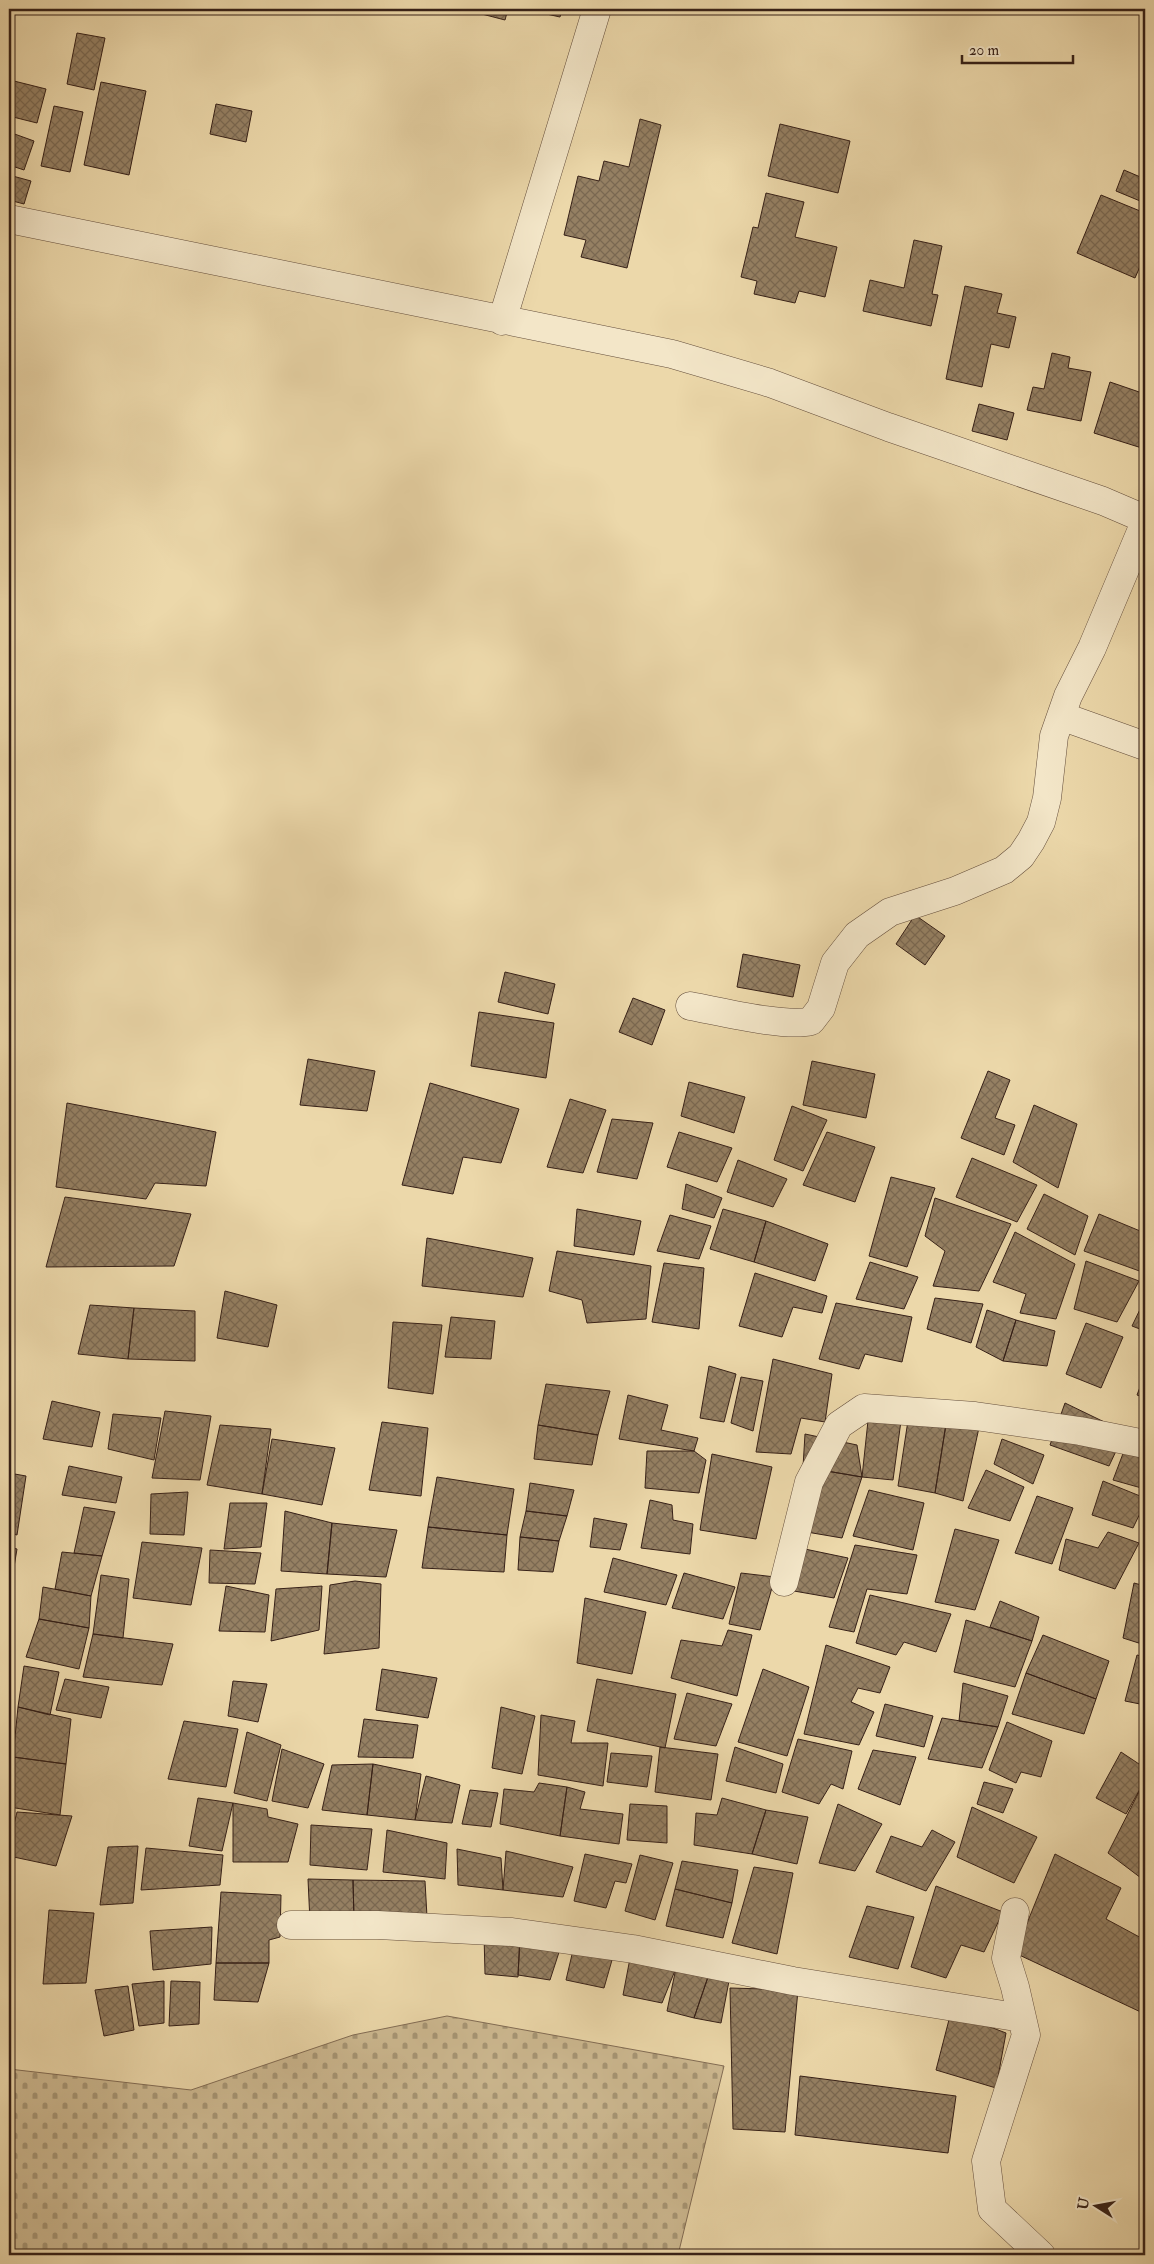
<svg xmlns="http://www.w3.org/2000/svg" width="1154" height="2264" font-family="'IM FELL Double Pica',serif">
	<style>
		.cemetery { fill: url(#cemetery-stones); stroke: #826c54 }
		.building { fill: url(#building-cross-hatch); stroke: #362017 }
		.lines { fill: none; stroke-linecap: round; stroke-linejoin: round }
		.minor-casing { stroke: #644e3c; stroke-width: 29 }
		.minor { stroke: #f3e6c8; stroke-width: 28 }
	</style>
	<defs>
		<pattern id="cemetery-stones" width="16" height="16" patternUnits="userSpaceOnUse" patternTransform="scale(1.25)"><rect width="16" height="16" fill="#cdb991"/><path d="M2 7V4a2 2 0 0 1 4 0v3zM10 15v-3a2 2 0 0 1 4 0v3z" fill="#a79675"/></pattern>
		<pattern id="building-cross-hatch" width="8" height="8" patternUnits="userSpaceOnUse" patternTransform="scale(1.25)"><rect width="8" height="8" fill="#958063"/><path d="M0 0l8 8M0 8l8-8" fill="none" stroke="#7a6851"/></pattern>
	</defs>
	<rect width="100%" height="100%" fill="#ecd8aa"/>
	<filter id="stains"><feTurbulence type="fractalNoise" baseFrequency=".004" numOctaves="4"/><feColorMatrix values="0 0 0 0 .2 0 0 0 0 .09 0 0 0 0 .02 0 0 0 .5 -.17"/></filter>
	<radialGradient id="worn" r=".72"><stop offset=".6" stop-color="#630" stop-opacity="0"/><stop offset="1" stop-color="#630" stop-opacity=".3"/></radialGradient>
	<path class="cemetery" d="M447 2016 724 2066 678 2255H9V2069L191 2090 353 2035Z"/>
	<path class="building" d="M480 9H508L505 20 478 13Z
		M524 9H562L560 17Z
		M77 33 105 38 94 90 67 84Z
		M10 80 46 89 37 123 9 116Z
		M101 82 146 91 129 175 84 165Z
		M216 104 252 111 246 142 210 134Z
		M54 106 83 112 70 172 41 166Z
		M640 119 661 125 627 268 581 257 586 240 564 235 578 176 599 181 604 161 629 167Z
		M780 124 850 141 838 193 768 176Z
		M9 132 34 141 24 170 9 165Z
		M1124 170 1145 179V203L1116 191Z
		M9 175 31 181 24 204 9 200Z
		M766 193 804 202 795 237 837 247 825 297 799 291 795 303 754 294 757 281 741 277 753 227 758 228Z
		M1101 195 1145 213V255L1135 278 1077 253Z
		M914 240 942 246 932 294 938 295 931 326 863 311 870 280 904 288Z
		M965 286 1002 294 997 313 1016 317 1009 348 991 344 982 387 946 379Z
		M1052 353 1070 357 1068 368 1091 372 1081 421 1027 410 1033 387 1044 389Z
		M1110 382 1145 394V449L1094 433Z
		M979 404 1014 413 1007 440 972 431Z
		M915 915 945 936 925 965 896 944Z
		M743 954 800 965 793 997 737 987Z
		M505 972 555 984 548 1014 498 1002Z
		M633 998 665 1010 652 1045 619 1032Z
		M479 1012 554 1023 546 1078 471 1066Z
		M308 1059 375 1071 367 1111 300 1105Z
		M812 1061 875 1074 866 1118 803 1105Z
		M988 1071 1010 1080 995 1118 1015 1125 1004 1155 961 1138Z
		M689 1082 745 1097 734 1133 681 1116Z
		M430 1083 519 1109 501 1163 463 1157 453 1194 402 1185Z
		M570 1099 606 1110 583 1173 547 1167Z
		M67 1103 216 1132 206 1186 155 1183 146 1199 56 1187Z
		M1034 1105 1077 1124 1058 1188 1013 1162Z
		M792 1106 827 1120 803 1171 774 1160Z
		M612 1119 653 1123 637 1179 597 1172Z
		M679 1132 732 1148 717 1182 667 1167Z
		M827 1132 875 1147 855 1202 803 1185Z
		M972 1158 1037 1185 1017 1222 956 1197Z
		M738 1160 787 1179 773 1207 727 1192Z
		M891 1177 935 1188 907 1267 869 1256Z
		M686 1184 722 1198 714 1218 682 1209Z
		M1044 1194 1088 1216 1075 1255 1027 1229Z
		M65 1197 191 1214 174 1266 46 1267Z
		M935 1198 1011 1224 979 1291 933 1286 945 1251 925 1236Z
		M577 1209 641 1221 634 1255 574 1246Z
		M723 1209 766 1221 754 1262 710 1249Z
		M1099 1214 1145 1233V1273L1084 1251Z
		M670 1215 711 1226 699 1259 657 1251Z
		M766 1221 828 1244 815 1281 754 1262Z
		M1015 1232 1075 1264 1056 1319 1020 1313 1026 1294 993 1282Z
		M427 1238 533 1258 523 1297 422 1286Z
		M557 1251 651 1266 646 1319 587 1323 582 1300 549 1291Z
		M1086 1261 1139 1281 1117 1322 1074 1309Z
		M870 1262 918 1277 904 1309 856 1299Z
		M664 1263 704 1268 699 1329 652 1322Z
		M755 1273 827 1296 822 1313 793 1307 782 1337 739 1326Z
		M225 1291 277 1305 268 1347 217 1338Z
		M935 1298 983 1304 971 1343 927 1329Z
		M1145 1299V1331L1132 1326Z
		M836 1303 912 1317 902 1362 865 1354 859 1369 819 1359Z
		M90 1305 134 1308 128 1359 78 1354Z
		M134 1308 195 1311V1361L128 1359Z
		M987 1310 1016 1320 1003 1361 976 1347Z
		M451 1317 495 1321 491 1359 445 1357Z
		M1016 1320 1055 1331 1047 1366 1003 1361Z
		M393 1322 442 1325 433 1394 388 1388Z
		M1086 1323 1123 1337 1101 1388 1066 1374Z
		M773 1359 832 1374 825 1422 801 1418 791 1454 756 1452Z
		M709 1366 736 1374 724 1422 700 1418Z
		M1145 1374V1398L1137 1395Z
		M741 1377 763 1381 753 1431 731 1423Z
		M546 1384 610 1391 598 1435 538 1425Z
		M628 1395 668 1405 661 1430 698 1438 694 1451 619 1439Z
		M52 1401 100 1412 92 1447 43 1439Z
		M870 1402 903 1406 893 1480 862 1477Z
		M1065 1403 1125 1432 1109 1466 1050 1445Z
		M165 1411 211 1416 200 1480 152 1478Z
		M113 1414 161 1418 154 1460 108 1449Z
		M909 1414 947 1418 935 1493 898 1486Z
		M947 1418 980 1423 963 1501 935 1493Z
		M382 1422 428 1428 421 1496 369 1490Z
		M220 1425 271 1429 262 1494 207 1485Z
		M538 1425 598 1435 592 1465 534 1459Z
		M805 1434 857 1445 862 1477 803 1467Z
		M272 1439 335 1448 322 1505 262 1494Z
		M1002 1439 1044 1455 1033 1484 994 1464Z
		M1127 1443 1145 1449V1489L1113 1480Z
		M647 1451H694L706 1460 699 1493 645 1488Z
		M712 1454 772 1467 756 1539 700 1530Z
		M69 1466 122 1477 116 1503 62 1495Z
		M803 1467 862 1477 842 1538 789 1529Z
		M986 1470 1024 1487 1010 1521 968 1508Z
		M9 1473 26 1476 17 1535 9 1533Z
		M437 1477 514 1489 507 1535 428 1527Z
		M1103 1481 1145 1498V1503L1133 1528 1092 1515Z
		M530 1483 574 1490 567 1516 526 1511Z
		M869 1490 924 1503 913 1550 853 1536Z
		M188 1492 184 1535 150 1534 151 1494Z
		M1037 1496 1073 1508 1052 1564 1015 1553Z
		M650 1500 672 1505 673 1520 693 1524 690 1554 641 1548Z
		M230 1503H267L261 1547 224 1549Z
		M84 1507 115 1512 102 1556 74 1553Z
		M285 1511 332 1523 327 1574 281 1571Z
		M526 1511 567 1516 559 1541 520 1537Z
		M594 1518 627 1524 620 1550 590 1547Z
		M332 1523 397 1530 386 1577 327 1574Z
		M428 1527 507 1535 504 1572 422 1568Z
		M955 1529 999 1540 975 1610 935 1602Z
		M1108 1532 1139 1543 1115 1589 1059 1570 1066 1539 1098 1548Z
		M520 1537 559 1541 553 1572 518 1570Z
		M142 1542 202 1548 191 1605 133 1598Z
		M855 1545 917 1555 907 1594 867 1589 854 1632 829 1627Z
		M9 1547 17 1549 11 1585H9Z
		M800 1548 848 1558 834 1598 794 1591Z
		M210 1550 261 1553 255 1584 209 1583Z
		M62 1552 102 1556 91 1596 55 1589Z
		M613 1558 677 1575 666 1605 604 1592Z
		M684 1573 735 1587 723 1619 672 1608Z
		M741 1573 775 1577 760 1630 729 1624Z
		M101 1575 129 1579 123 1638 93 1634Z
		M355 1581 381 1584 379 1648 324 1654 330 1585Z
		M1134 1583 1145 1586V1645L1123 1638Z
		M226 1586 269 1595 265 1632 219 1631Z
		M322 1586 319 1630 271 1641 276 1589Z
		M43 1587 91 1596 89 1628 39 1619Z
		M870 1595 951 1614 936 1652 904 1642 896 1655 856 1643Z
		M585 1598 646 1612 632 1674 577 1663Z
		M1000 1601 1039 1617 1032 1641 990 1627Z
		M39 1619 89 1628 79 1669 26 1657Z
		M966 1620 1032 1641 1015 1687 954 1672Z
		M728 1630 752 1635 737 1696 671 1678 681 1640 722 1646Z
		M93 1634 173 1644 162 1685 83 1677Z
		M1043 1635 1109 1661 1096 1699 1026 1673Z
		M826 1645 890 1667 880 1693 858 1688 851 1702 874 1712 859 1745 804 1734Z
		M1137 1655 1145 1657V1705L1125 1701Z
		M24 1666 59 1672 50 1715 18 1707Z
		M382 1669 437 1678 428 1718 376 1710Z
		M763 1669 809 1687 787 1756 738 1742Z
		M1026 1673 1096 1699 1084 1734 1012 1714Z
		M65 1679 109 1687 101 1718 56 1710Z
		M597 1679 676 1694 665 1748 587 1731Z
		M233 1681 267 1684 258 1722 228 1716Z
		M963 1683 1008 1696 998 1727 959 1721Z
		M687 1693 732 1704 716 1746 674 1739Z
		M885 1704 933 1716 924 1747 876 1736Z
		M18 1707 71 1719 66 1764 13 1757Z
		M501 1707 535 1716 522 1774 492 1768Z
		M541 1715 575 1721 571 1743H608L603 1786 538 1775Z
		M942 1718 998 1727 982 1768 928 1759Z
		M364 1719 418 1725 413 1758 358 1757Z
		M184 1721 238 1729 226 1787 168 1779Z
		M1007 1722 1052 1741 1041 1777 1021 1772 1016 1783 989 1770Z
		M247 1732 281 1745 267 1801 234 1793Z
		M798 1739 852 1751 843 1789 831 1784 819 1804 782 1792Z
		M1145 1743V1755L1140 1753Z
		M660 1747 718 1754 711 1800 655 1792Z
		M735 1747 783 1764 776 1793 726 1781Z
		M282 1749 324 1764 308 1808 272 1801Z
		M873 1750 916 1757 900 1805 858 1789Z
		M1121 1752 1145 1768V1780L1126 1814 1096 1798Z
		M611 1753 652 1756 647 1787 607 1782Z
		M13 1757 66 1764 60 1815 9 1807Z
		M373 1764 421 1774 415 1820 367 1815Z
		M373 1764 367 1815 322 1810 332 1765Z
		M426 1776 460 1785 452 1823 415 1820Z
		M984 1782 1013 1789 1003 1813 977 1804Z
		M539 1783 567 1787 560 1836 500 1824 504 1789 534 1792Z
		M567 1787 585 1792 580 1809 623 1814 619 1844 560 1836Z
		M1141 1788 1145 1791V1872L1141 1878 1108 1853Z
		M470 1790 498 1793 491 1827 462 1824Z
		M198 1798 233 1803 222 1851 189 1846Z
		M722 1798 766 1810 752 1854 694 1845 696 1813 717 1815Z
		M233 1803 267 1809 268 1817 298 1824 288 1862H233Z
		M630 1804 667 1806V1843L627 1840Z
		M838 1804 882 1824 855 1871 819 1863Z
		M972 1807 1037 1837 1014 1883 957 1857Z
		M766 1810 808 1817 797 1864 752 1854Z
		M17 1812 72 1816 56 1866 9 1856V1844Z
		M311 1825 372 1829 367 1870 310 1865Z
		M387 1830 447 1843 445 1879 383 1872Z
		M932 1830 955 1842 926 1891 876 1872 891 1836 922 1847Z
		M138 1846 133 1903 100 1905 108 1847Z
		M146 1848 223 1855 220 1885 141 1890Z
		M457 1849 501 1858 503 1890 458 1885Z
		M506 1851 573 1867 563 1897 503 1890Z
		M585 1854 632 1864 626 1883 615 1881 606 1908 574 1901Z
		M1055 1854 1121 1888 1106 1919 1145 1940V2014L1015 1953Z
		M640 1855 673 1863 655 1920 625 1911Z
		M682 1861 738 1870 732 1903 675 1889Z
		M754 1867 793 1873 777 1954 732 1943Z
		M308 1879 353 1880 354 1920 310 1922Z
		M353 1880 425 1881 427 1917 354 1920Z
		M936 1886 1003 1912 984 1952 961 1945 946 1978 911 1967Z
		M675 1889 732 1903 723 1938 666 1926Z
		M221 1892 281 1895 280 1937 269 1940V1963H216Z
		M867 1906 914 1917 898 1969 849 1957Z
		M49 1910 94 1913 86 1983 43 1984Z
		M212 1927 211 1964 153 1970 150 1931Z
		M484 1934 520 1937 518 1977 485 1974Z
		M520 1937 562 1943 550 1980 518 1975Z
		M574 1946 612 1960 604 1988 566 1980Z
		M631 1953 676 1968 662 2003 623 1995Z
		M216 1963H269L258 2002 214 2000Z
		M676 1968 709 1974 694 2018 667 2011Z
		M709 1974 729 1981 721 2023 694 2018Z
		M164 1981V2023L139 2026 132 1984Z
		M171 1981 200 1982 199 2024 169 2026Z
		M128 1986 134 2030 104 2036 95 1990Z
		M730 1988 798 1990 785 2132 733 2129Z
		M951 2012 1006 2033 996 2088 936 2070Z
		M800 2076 956 2096 948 2153 795 2135Z
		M1145 2116V2137L1140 2136Z"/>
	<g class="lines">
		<defs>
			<path id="minor" d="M9 219 672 354 770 383 888 427 1103 501 1145 519
				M502 321 597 9
				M1061 716 1145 746
				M690 1006C718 1011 786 1028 811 1021L821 1008 835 963 857 935 890 912 955 891 1004 870 1021 856 1031 841 1041 822 1047 798 1054 736 1068 696 1092 648 1145 522
				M784 1582 809 1482 839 1425 864 1408 975 1416 1080 1431 1145 1444
				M1015 1912 1006 1958 1015 1987 1026 2035 986 2161 992 2209 1041 2255
				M291 1925H378L512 1932 633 1949 793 1981 1022 2018"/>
		</defs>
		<use href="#minor" class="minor-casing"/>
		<use href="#minor" class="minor"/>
	</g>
	<rect width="1154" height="2264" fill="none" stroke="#ecd8aa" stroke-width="30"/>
	<rect x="10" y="10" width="1134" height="2244" fill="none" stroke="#362017" stroke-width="2.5"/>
	<rect x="15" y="15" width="1124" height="2234" fill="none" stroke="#362017"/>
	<g transform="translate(1096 2206) rotate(281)" stroke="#f3e6c8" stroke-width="4" paint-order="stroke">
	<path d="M0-4L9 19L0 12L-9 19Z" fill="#362017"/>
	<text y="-8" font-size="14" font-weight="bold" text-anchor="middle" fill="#362017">U</text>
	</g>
	<path d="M962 55v8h111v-8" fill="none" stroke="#362017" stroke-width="2.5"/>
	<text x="969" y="55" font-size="15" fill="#362017" stroke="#f3e6c8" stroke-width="4" paint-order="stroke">20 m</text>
	<rect width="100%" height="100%" filter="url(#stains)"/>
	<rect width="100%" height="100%" fill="url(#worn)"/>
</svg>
